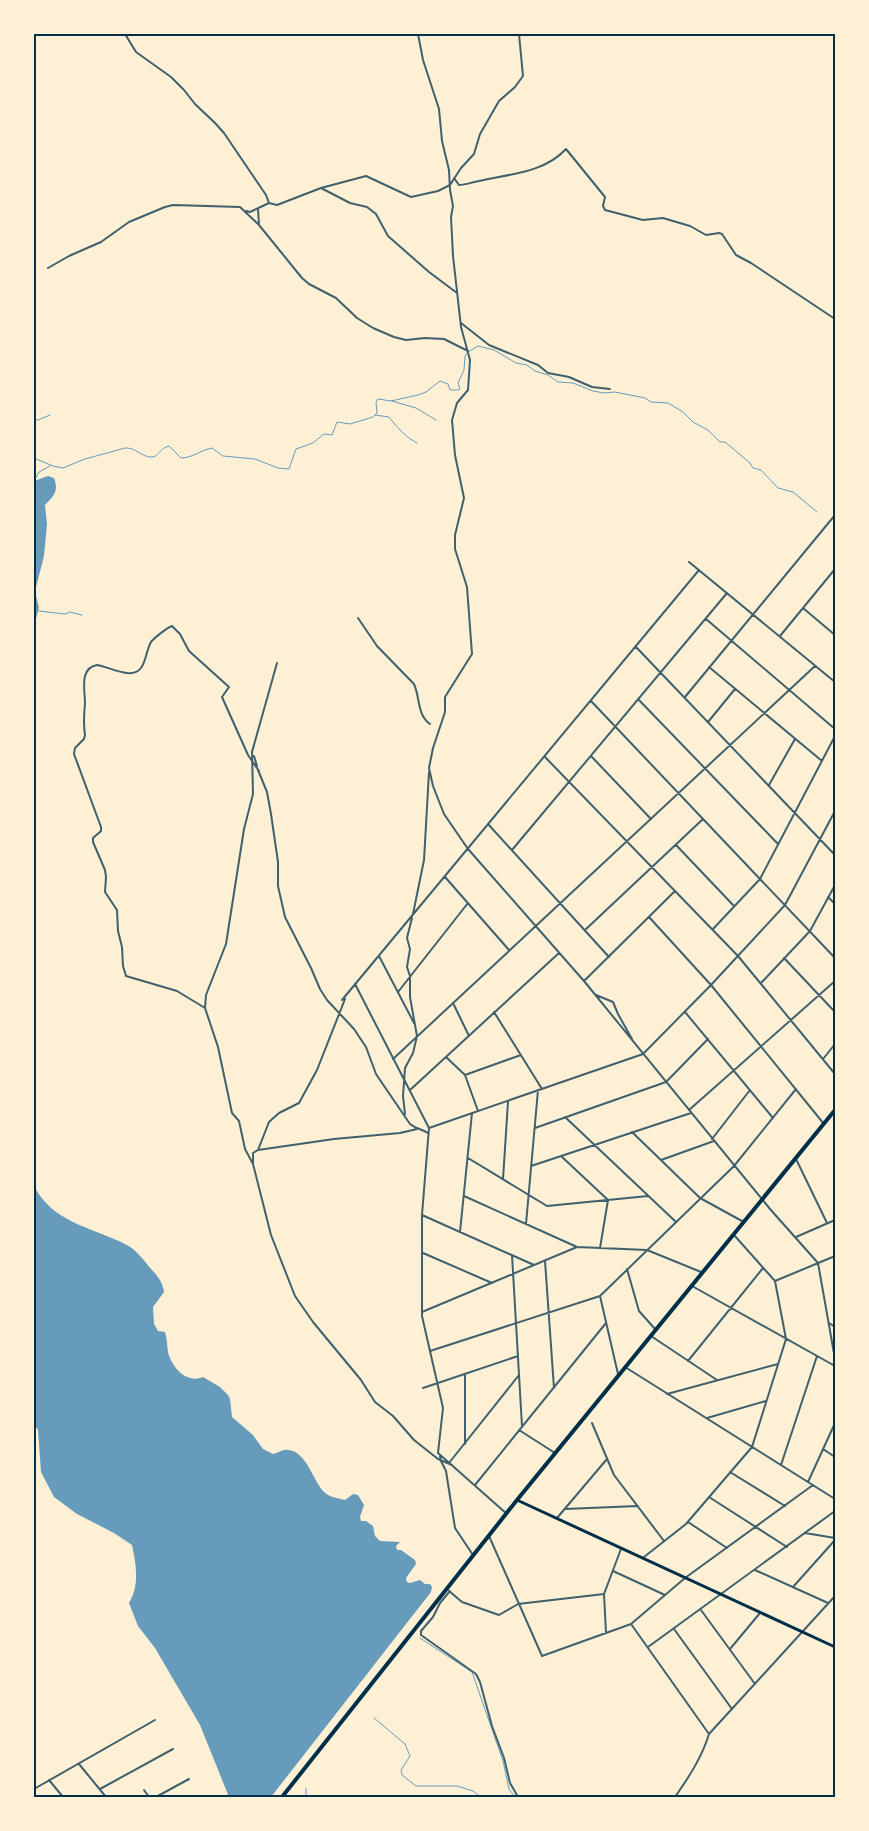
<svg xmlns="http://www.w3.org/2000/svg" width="869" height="1831" font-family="'Space Grotesk',sans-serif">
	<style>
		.water { fill: #669bbc }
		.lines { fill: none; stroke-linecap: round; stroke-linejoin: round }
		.stream { stroke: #669bbc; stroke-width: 1 }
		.minor { stroke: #3f606c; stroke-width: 2 }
		.secondary { stroke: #003049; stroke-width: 3 }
		.trunk { stroke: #003049; stroke-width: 4 }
		.neatline { fill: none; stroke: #003049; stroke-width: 2 }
	</style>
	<rect width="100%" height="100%" fill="#fdf0d5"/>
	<path class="water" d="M48 476 54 478C59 491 54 496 45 505L47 524 44 556 35 591 39 608 34 626V481Z
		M34 1185C50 1221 90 1227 123 1243 135 1248 143 1259 151 1269 158 1276 163 1283 164 1292L153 1307 154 1324 158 1331 165 1332C167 1339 167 1345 168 1352 172 1368 187 1384 203 1377L220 1387 228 1395 230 1399 232 1417 253 1435 263 1449 273 1454C278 1453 283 1449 288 1450 306 1451 313 1480 323 1491 329 1497 336 1498 345 1500L353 1494 358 1495 364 1505 360 1517 361 1521H366L373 1526 375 1536 380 1541 400 1542 396 1546 397 1550H401L415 1560 416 1564 406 1578 407 1582 410 1583 420 1580 425 1584H430L432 1587 431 1592 271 1797H229L200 1725 155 1648 138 1626 129 1603C140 1585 136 1564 132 1545L114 1533 77 1514 54 1497 41 1472 38 1430 34 1424Z"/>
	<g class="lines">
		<path class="stream" d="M392 401 416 408 436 420
			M375 415 389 417C396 426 405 437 417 443
			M34 420H38L50 415
			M34 458 53 466 63 468 85 459 125 448C135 447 143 458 152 457 158 457 160 448 169 446L181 458C192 458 201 450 212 448L223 456 255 459 278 468 289 469 296 449 313 443 324 434 332 435 337 422 350 424 373 417 377 413 376 402 378 399 391 401 418 395 426 392 440 381 448 384 450 390H458L460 389 458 383 464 370 465 356 468 352 478 346 494 350 516 363 527 365 535 371 548 375 558 382 573 383 593 391 604 393 615 392 645 398 651 402 668 403 683 412 693 422 708 430 720 442H725L750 463 753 468 761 470 778 488 793 492 817 512
			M34 481 39 472 50 466
			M39 611 65 614 70 612 82 615
			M420 1638 472 1672 503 1761 509 1789 515 1797
			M374 1718 405 1744 410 1756 401 1770 402 1775 416 1786H457L473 1791 481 1797
			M306 1788V1797"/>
		<path class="minor" d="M125 34 136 52 171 77 184 90 195 104 215 123 224 133 266 195 269 203
			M418 34 423 60 439 109 442 141 449 170 450 190 453 206 451 217 453 256 461 327 470 360 468 390 457 403 452 420 455 455 464 498 455 535V549L467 587 472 654 445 697V712L433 748 429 768 433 786 444 814 468 849 584 981 770 1209 818 1263 835 1359
			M454 178 459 185C466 185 472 182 479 181 509 174 544 173 566 149L605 197 603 206 605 210 643 220 663 218 673 221 690 226 706 235 719 233 722 234 736 255 751 263 835 319
			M321 188 366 176 411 197 438 191 450 185 461 168 474 154 480 134 499 101 515 87 523 76 519 34
			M258 209 259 225 302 278 309 284 336 298 357 318 373 328 394 337 406 340 425 338 444 339 468 351
			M246 211 250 212 269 203 277 205 321 188 350 203 367 207 376 214 388 236 429 272 457 293
			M48 268 69 256 101 242 129 222 165 207 173 205 240 207 258 224
			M461 323 489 345 538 365 548 373 569 377 592 387 610 389
			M689 562 835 682
			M803 608 835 635
			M358 618 377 646 414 684C420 697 417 715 430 724
			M706 619 835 729
			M780 636 835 569
			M636 647 835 855
			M709 667 822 761
			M685 697 835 515
			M638 699 778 844
			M591 701 835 958
			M708 722 735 689
			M252 751 253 794 244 829 226 944 206 995 205 1008 218 1047 232 1113 239 1121 245 1149 253 1164 271 1235 295 1296 313 1322 361 1380 375 1402 393 1416 414 1440 438 1459 452 1465
			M252 752 277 663
			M254 756 257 766
			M591 756 651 819
			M545 757 738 956 835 1074
			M258 770 267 792 271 814 278 862V886L285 917 311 968 320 989 327 1000 354 1029 366 1047 376 1074 380 1080 410 1124C416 1129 422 1129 428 1133
			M769 785 795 739
			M488 824 609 957
			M676 845 734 906
			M512 850 727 593
			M445 877 509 950
			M828 897 835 904
			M413 914 424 860 429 772
			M649 917 711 985 824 1124
			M713 929 760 879 835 736
			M585 930 703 819
			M379 956 414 1023
			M784 958 835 1012
			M584 981 675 891
			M761 983 810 931 835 885
			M355 984 429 1128 422 1215V1316L443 1408 438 1453 507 1514
			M398 992 468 903
			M596 995 613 1002 618 1014 632 1039
			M342 1000 699 570
			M453 1003 469 1036
			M205 1008 177 991 126 976 123 966 122 947 118 931 117 910 105 892 106 877 105 870 93 842V838L101 831V827L74 754 75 748 84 739 85 735C83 723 84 714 85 703 85 690 79 668 97 665 107 667 117 672 127 673 147 675 144 654 151 642 154 638 168 627 172 626L180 634 189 651 229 687 222 697 248 755 259 771
			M494 1012 542 1089
			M685 1012 773 1118
			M446 1057 465 1075 478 1111
			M393 1059 815 666
			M823 1059 835 1044
			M465 1075 521 1055
			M410 1090 559 953
			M689 1110 835 981
			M405 1114 403 1096 405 1068 413 1053 417 1036 410 997V976L407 967 410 949 407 938 412 918
			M565 1117 676 1222
			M429 1128 643 1054 711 985 785 905 835 811
			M535 1128 666 1082 708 1039
			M632 1132 700 1198 742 1221
			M712 1139 750 1090
			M258 1150 269 1122 279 1113 299 1103 317 1070 345 999
			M561 1156 608 1200 600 1248
			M468 1158 547 1206 648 1196
			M796 1159 827 1223
			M661 1160 714 1141
			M253 1164V1153L258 1150 334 1139 400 1133 417 1129
			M531 1166 691 1113
			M503 1179 508 1102
			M464 1196 577 1247 647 1250 701 1272
			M422 1215 534 1265
			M526 1224 538 1090
			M460 1232 472 1113
			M796 1237 835 1220
			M423 1253 492 1283
			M512 1255 522 1426
			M545 1261 554 1388
			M627 1269 639 1311 655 1329
			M775 1281 835 1256
			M692 1286 835 1366
			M600 1296 618 1374
			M422 1312 577 1247
			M829 1323 835 1327
			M651 1336 717 1380
			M430 1351 600 1296 734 1166 796 1089
			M688 1361 763 1268
			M625 1367 835 1499
			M465 1374V1444
			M423 1388 518 1356
			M667 1394 778 1364
			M707 1418 766 1401
			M592 1423 614 1475 664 1541
			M519 1430 555 1453
			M823 1449 835 1457
			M440 1456 441 1461 446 1471 455 1528 473 1555
			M449 1463 519 1375
			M781 1465 817 1356
			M730 1472 785 1506
			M808 1482 835 1423
			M475 1485 606 1323
			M709 1497 787 1547
			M565 1509 638 1506
			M557 1518 607 1459
			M688 1522 727 1548
			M805 1533 835 1538
			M489 1536 542 1656 631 1624 685 1578 813 1485
			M644 1557 686 1524 752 1447 786 1339 775 1281 734 1235
			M755 1570 828 1603
			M613 1571 665 1595
			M793 1587 835 1540
			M449 1591 462 1602 499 1615 518 1604 604 1594
			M450 1591 440 1603 433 1617 421 1631V1635L476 1674 480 1682 492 1726 504 1758 510 1783 518 1797
			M701 1610 755 1684
			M631 1624 709 1734
			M674 1629 732 1709
			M606 1633 604 1594 621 1549
			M648 1647 835 1511
			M730 1649 760 1613
			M79 1764 106 1797
			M49 1780 63 1797
			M34 1789 155 1720
			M100 1789 173 1749
			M144 1790 149 1797
			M156 1797 189 1779
			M675 1797C689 1777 702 1757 709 1734L835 1596"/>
		<path class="secondary" d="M517 1500 835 1647"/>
		<path class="trunk" d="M282 1797 517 1500 835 1110"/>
	</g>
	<rect width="869" height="1831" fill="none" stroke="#fdf0d5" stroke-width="70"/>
	<rect x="35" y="35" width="799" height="1761" class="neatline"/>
</svg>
